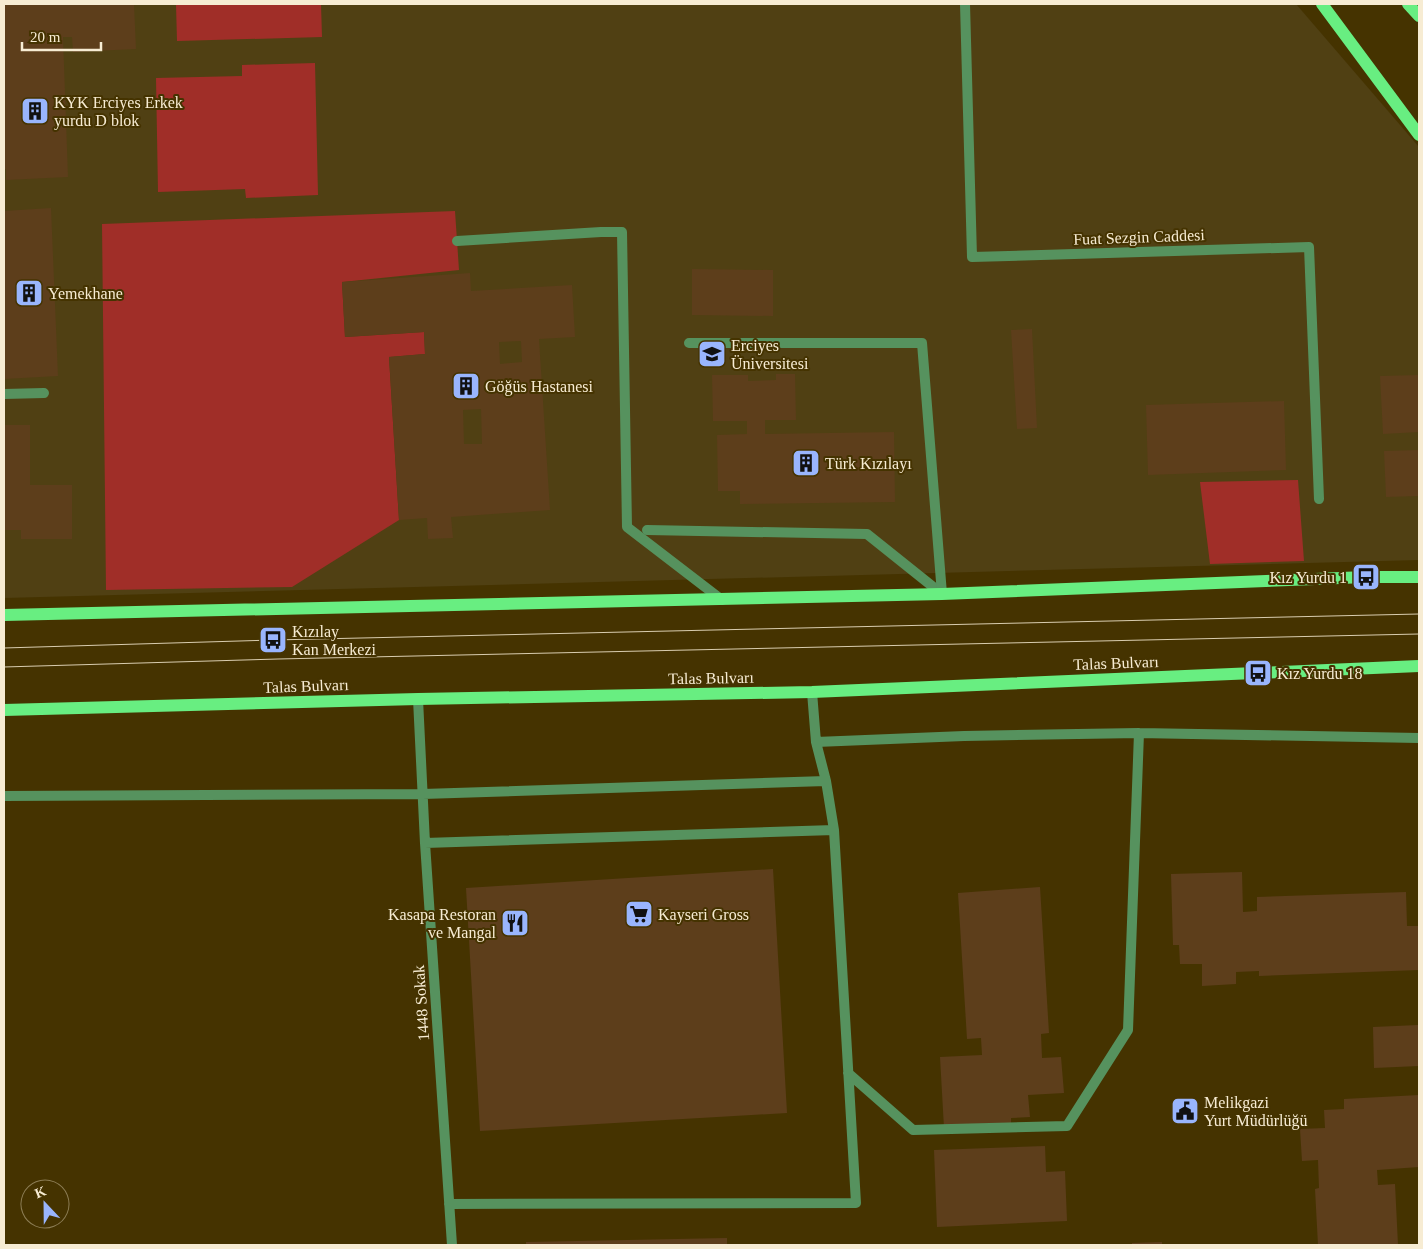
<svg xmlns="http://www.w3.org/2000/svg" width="1423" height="1249" font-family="Georgia,serif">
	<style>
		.built { fill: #504013 }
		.green { fill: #a02e28 }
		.building { fill: #5d3e1b; fill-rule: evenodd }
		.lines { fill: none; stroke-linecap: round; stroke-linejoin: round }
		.lane { stroke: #56925e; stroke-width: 10 }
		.street { stroke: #56925e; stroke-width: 10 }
		.primary { stroke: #68ee81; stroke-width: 12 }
		.tram { stroke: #d9cdaf; stroke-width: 1 }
		.labels { text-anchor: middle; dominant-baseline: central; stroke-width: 4; stroke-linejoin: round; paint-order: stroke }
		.poi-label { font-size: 16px; fill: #f7ecd3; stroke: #453300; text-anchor: start }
		.street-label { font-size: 16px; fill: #f7ecd3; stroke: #453300 }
	</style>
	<rect width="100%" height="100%" fill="#453300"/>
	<path class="built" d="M4 4H1296L1419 147V560L4 598Z"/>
	<path class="green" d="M176 4H321L322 37 177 41Z
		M315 63 318 195 246 198 245 189 158 192 156 78 242 76V65Z
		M455 211 459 270 342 282 345 337 424 332 425 354 389 357 399 520 292 587 106 590 102 224Z
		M1298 480 1304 561 1210 564 1200 482Z"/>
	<path class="building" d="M4 4H134L136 49 73 52 72 37H63L68 177 6 180V169H4Z
		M51 208 58 376 4 379V211Z
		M692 269 773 270V316L692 315Z
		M470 273 471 291 572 285 575 337 539 339 550 510 451 517 453 538 428 539 427 518 399 520 389 357 425 354 424 332 345 337 342 282ZM521 341 522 362 500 364 499 342ZM481 409 482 444H464L463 410Z
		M1032 329 1037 428 1017 429 1011 330Z
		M776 374H795L796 420H765V434L894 432 895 502 740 504V491H718L717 435 747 434V421H713L712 375H748V381L776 380Z
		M1419 375V432L1383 434 1380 376Z
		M1284 401 1286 470 1148 475 1146 405Z
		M4 425H30V485H72V539H21V530H4Z
		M1419 450V496L1386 497 1384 451Z
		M773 869 787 1113 480 1131 466 888Z
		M1242 872 1243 912 1257 911V897L1406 892 1407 926H1419V970L1259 976V971L1236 972V984L1202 986V964H1180L1179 945H1173L1171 874Z
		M1040 887 1049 1033 1041 1034 1042 1058 1061 1057 1064 1093 1028 1095 1030 1117 1011 1118V1124L944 1128 940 1057 982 1055 981 1038 967 1039 958 893Z
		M1418 1025 1419 1066 1374 1068 1373 1027Z
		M1419 1095V1167L1377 1170 1378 1185 1395 1184 1398 1245H1318L1315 1189 1319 1188 1318 1160 1302 1161 1300 1129 1325 1128 1324 1110 1344 1109V1099Z
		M1045 1146 1046 1172 1065 1171 1067 1221 937 1227 934 1150Z
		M727 1238V1245H526V1242Z
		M1162 1242V1245H1132V1243Z"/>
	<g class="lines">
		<path class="lane" d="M647 530 867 534 942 594"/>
		<path class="street" d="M965 4 972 257 1309 247 1319 499
			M457 241 601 232H622L627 527 722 600
			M689 343H922L942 594
			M4 394 44 393
			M418 699 425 843 452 1245
			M816 742 964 736 1139 733 1419 738
			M4 796 423 794 826 781
			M425 843 834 830
			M848 1073 913 1130 1067 1126 1128 1030 1139 733
			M449 1204 856 1203 834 830 826 781 816 742 812 692"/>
		<path class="primary" d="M1322 4 1419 135
			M1408 4 1419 16
			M4 615 942 594 1366 577H1419
			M4 710 418 699 812 692 1419 666"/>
		<path class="tram" d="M4 648 273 640 1419 614
			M4 667 278 659 1419 634"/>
	</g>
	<defs>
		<symbol id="building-square" viewBox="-11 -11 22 22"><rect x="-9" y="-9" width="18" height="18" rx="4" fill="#99b5fd" stroke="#453300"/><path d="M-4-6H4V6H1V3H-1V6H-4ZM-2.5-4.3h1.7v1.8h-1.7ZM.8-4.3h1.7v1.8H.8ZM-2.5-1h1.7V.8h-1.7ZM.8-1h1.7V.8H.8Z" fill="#111"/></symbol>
		<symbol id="university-square" viewBox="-11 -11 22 22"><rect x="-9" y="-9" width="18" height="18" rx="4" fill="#99b5fd" stroke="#453300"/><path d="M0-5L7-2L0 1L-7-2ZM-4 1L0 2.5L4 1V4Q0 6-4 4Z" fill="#111"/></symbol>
		<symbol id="bus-square" viewBox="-11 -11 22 22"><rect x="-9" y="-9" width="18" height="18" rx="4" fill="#99b5fd" stroke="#453300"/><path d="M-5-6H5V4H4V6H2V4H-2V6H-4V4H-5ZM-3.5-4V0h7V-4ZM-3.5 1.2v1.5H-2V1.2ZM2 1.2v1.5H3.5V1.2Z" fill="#111"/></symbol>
		<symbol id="supermarket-square" viewBox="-11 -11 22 22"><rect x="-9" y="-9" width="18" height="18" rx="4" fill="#99b5fd" stroke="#453300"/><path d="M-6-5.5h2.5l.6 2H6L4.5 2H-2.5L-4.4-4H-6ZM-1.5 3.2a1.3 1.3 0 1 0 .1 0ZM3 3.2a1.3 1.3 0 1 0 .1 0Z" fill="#111"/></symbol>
		<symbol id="restaurant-square" viewBox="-11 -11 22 22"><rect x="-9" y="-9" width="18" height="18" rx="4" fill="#99b5fd" stroke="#453300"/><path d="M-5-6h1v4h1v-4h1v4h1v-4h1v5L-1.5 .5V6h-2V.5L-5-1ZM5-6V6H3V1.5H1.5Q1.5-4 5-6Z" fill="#111"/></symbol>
		<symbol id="civic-square" viewBox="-11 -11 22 22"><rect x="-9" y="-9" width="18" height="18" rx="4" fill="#99b5fd" stroke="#453300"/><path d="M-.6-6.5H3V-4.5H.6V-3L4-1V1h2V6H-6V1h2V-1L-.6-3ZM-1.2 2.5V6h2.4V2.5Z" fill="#111"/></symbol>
	</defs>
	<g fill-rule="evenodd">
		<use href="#building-square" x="19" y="95" width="32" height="32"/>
		<use href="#building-square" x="13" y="277" width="32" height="32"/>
		<use href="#university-square" x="696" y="338" width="32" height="32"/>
		<use href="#building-square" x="450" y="370" width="32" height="32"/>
		<use href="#building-square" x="790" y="447" width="32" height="32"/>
		<use href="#bus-square" x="1350" y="561" width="32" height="32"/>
		<use href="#bus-square" x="257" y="624" width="32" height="32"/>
		<use href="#bus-square" x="1242" y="657" width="32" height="32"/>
		<use href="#supermarket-square" x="623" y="898" width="32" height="32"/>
		<use href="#restaurant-square" x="499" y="907" width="32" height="32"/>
		<use href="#civic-square" x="1169" y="1095" width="32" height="32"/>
	</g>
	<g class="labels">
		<g class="poi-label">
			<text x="54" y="102">KYK Erciyes Erkek<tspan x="54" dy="18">yurdu D blok</tspan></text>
			<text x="48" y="293">Yemekhane</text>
			<text x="731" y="345">Erciyes<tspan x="731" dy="18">Üniversitesi</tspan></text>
			<text x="485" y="386">Göğüs Hastanesi</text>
			<text x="825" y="463">Türk Kızılayı</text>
			<text x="1347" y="577" text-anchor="end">Kız Yurdu 1</text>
			<text x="292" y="631">Kızılay<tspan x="292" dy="18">Kan Merkezi</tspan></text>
			<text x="1277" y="673">Kız Yurdu 18</text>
			<text x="496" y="914" text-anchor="end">Kasapa Restoran<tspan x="496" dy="18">ve Mangal</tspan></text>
			<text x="658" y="914">Kayseri Gross</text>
			<text x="1204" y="1102">Melikgazi<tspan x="1204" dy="18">Yurt Müdürlüğü</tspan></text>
		</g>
		<g class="street-label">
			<text transform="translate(1139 237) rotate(-2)">Fuat Sezgin Caddesi</text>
			<text transform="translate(1116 663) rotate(-2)">Talas Bulvarı</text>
			<text transform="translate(711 678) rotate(-1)">Talas Bulvarı</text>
			<text transform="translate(306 686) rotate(-2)">Talas Bulvarı</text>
			<text transform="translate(421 1003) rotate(-94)">1448 Sokak</text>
		</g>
	</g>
	<rect width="1423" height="1249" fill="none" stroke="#f7ecd3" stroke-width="10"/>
	<g transform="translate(45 1204) rotate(338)"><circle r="24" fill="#453300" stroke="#8c7d54"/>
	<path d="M0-4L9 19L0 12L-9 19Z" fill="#99b5fd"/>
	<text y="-8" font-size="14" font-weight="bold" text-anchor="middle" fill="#f7ecd3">K</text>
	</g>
	<path d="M22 42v8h79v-8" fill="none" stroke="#f7ecd3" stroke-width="2.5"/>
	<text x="30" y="42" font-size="15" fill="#f7ecd3" stroke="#453300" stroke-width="4" paint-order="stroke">20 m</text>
</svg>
